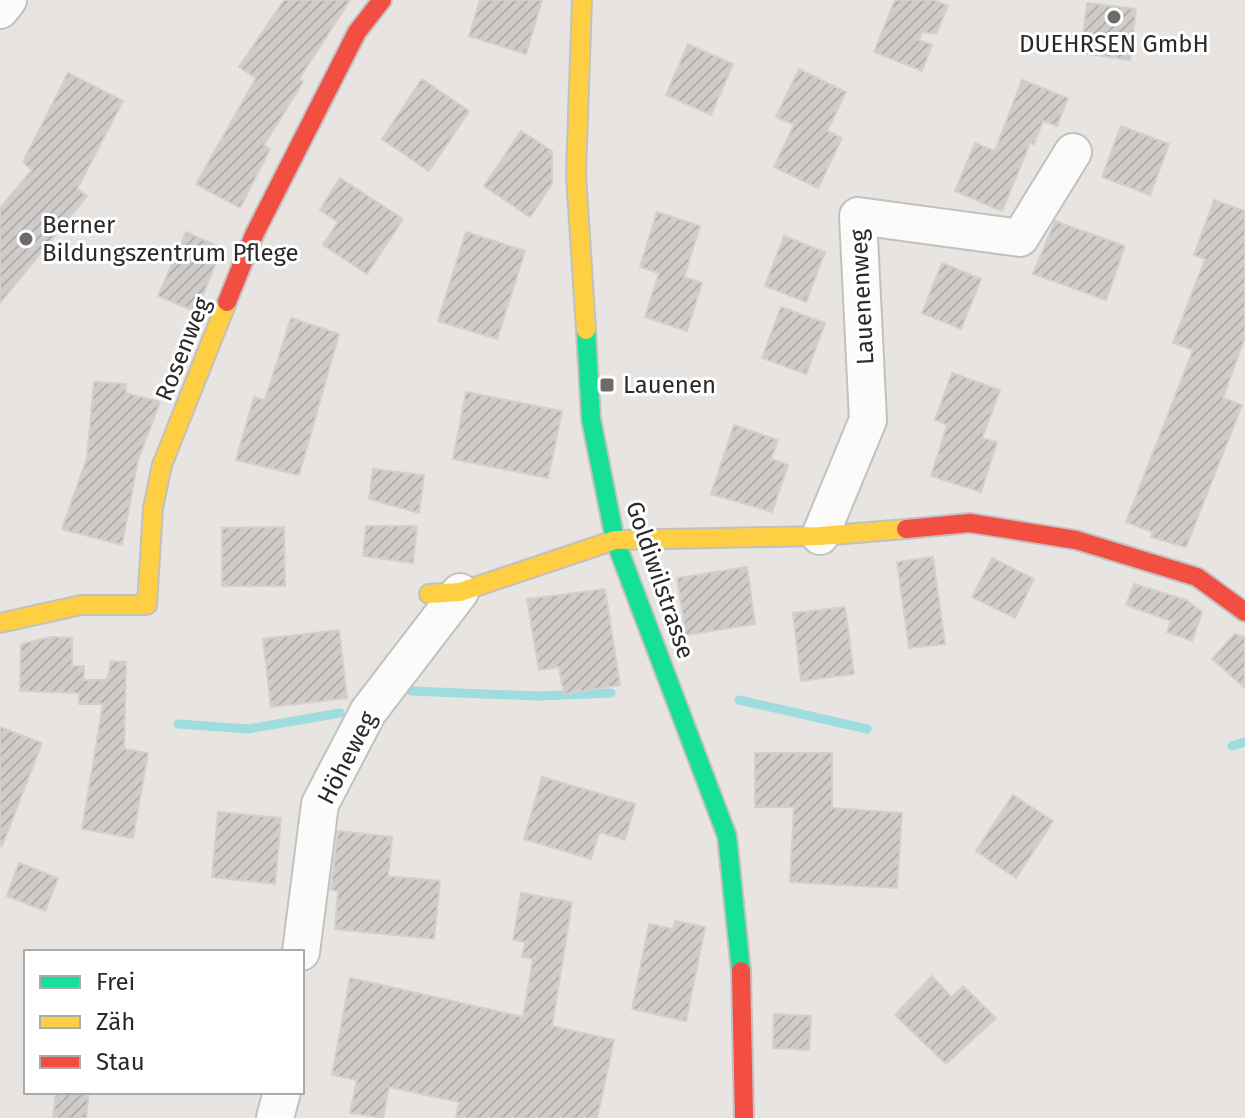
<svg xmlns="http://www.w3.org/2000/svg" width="1245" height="1118" font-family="'Fira Sans',sans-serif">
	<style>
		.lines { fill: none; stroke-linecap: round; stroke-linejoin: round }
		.stream { stroke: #9edce0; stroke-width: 9 }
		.building { fill: url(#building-hatch); stroke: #d2d0cd; stroke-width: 2 }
		.street-casing { stroke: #c2c1c2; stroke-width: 40 }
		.fast-casing { stroke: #c2c1c2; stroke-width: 22 }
		.slow-casing { stroke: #c2c1c2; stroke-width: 22 }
		.jam-casing { stroke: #c2c1c2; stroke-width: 22 }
		.street { stroke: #fbfbfa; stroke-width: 36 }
		.fast { stroke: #16e098; stroke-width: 18 }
		.slow { stroke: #ffcf43; stroke-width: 18 }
		.jam { stroke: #f24e42; stroke-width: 18 }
		.poi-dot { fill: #6c6b6a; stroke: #fff; stroke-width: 3 }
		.labels { text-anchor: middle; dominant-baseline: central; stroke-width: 6; stroke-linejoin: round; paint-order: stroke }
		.poi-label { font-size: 24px; fill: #2a2a2a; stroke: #fff; text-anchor: start }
		.street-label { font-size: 24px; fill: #2a2a2a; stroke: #fff }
	</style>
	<defs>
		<pattern id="building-hatch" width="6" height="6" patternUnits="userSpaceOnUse" patternTransform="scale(2)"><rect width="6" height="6" fill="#cfccca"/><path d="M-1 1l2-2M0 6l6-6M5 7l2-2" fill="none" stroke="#b2afae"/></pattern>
	</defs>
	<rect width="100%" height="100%" fill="#e7e4e1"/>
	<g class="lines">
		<path class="stream" d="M411 691 538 696 611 693
			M739 700 867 729
			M178 724 248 729 340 713
			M1232 746 1245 742"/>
	</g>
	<path class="building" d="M284 0H350L299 79 303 82 264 145 270 149 240 208 196 184 256 78 239 67Z
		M480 0H542L526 54 469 36Z
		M895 0H934L948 6 936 34 922 32 919 40 932 45 922 71 874 52Z
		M1087 3 1136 9 1130 60 1081 53Z
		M688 44 733 64 711 115 666 95Z
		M799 69 846 92 827 131 842 138 818 188 774 167 794 125 776 117Z
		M68 73 123 101 77 189 87 196 0 303V208L32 170 23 162Z
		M422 79 469 111 429 171 382 139Z
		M1022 80 1068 98 1057 126 1043 121 1034 144 1030 143 1002 211 955 191 975 143 995 151Z
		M1121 126 1169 144 1150 195 1102 177Z
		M521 131 552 151V184L530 217 484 186Z
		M340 178 403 219 367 274 323 245 338 222 320 210Z
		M1214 200 1245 211V337L1223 398 1242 405 1186 547 1151 537 1153 532 1126 522 1193 350 1173 343 1205 259 1194 255Z
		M657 212 700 226 684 277 702 283 687 331 645 317 659 273 640 267Z
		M1055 221 1125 246 1106 300 1033 274Z
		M186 232 222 248 196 312 158 296Z
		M466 232 525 251 497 339 438 321Z
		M784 236 825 252 806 302 765 286Z
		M942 263 981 279 961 329 922 313Z
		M781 307 825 323 806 374 762 358Z
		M291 318 339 334 299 475 236 460 254 397 265 400Z
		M952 373 1000 390 982 438 997 442 981 492 931 476 947 425 935 420Z
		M94 382 126 384V393L160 402 138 460 122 545 62 529 87 458Z
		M466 392 562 411 548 478 453 459Z
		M734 425 778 440 771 459 788 465 772 512 711 494Z
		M373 469 424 475 419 513 369 499Z
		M366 526H417L413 563 363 556Z
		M284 527 285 586H222V528Z
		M933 557 945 644 909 648 897 562Z
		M992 558 1034 579 1015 618 972 597Z
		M747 567 755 624 686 635 677 578Z
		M1134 584 1186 600 1202 612 1192 641 1167 632 1171 621 1126 605Z
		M605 589 620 685 564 694 559 667 539 670 527 599Z
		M845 607 854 674 801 681 793 613Z
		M339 630 347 698 271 707 263 639Z
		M1235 634 1245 637V688L1212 659Z
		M51 637 72 638V666H84V680H107L111 661 126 662 124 749 148 753 133 838 82 829 103 704H79V693L20 691 21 644Z
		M0 727 42 743 2 846 0 845Z
		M755 753H832V808L902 813 897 888 790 882 794 807H755Z
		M542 777 635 804 625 840 599 832 591 859 524 839Z
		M1013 795 1053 821 1016 878 976 851Z
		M218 812 281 818 275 884 212 877Z
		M338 831 392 837 388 876 440 881 434 939 335 929 338 891 331 890Z
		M19 863 58 878 45 911 7 896Z
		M521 893 572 902 552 1026 614 1040 597 1118H456L459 1102 389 1087 383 1118 350 1113 357 1080 332 1075 350 978 523 1017 533 959 522 957 525 942 513 940Z
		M675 921 705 927 686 1021 632 1009 649 924 673 929Z
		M932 976 951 997 963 986 996 1018 946 1064 895 1015Z
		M774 1014 811 1016 809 1050 773 1048Z
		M56 1092H89L86 1118H53Z"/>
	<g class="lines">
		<defs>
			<path id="street" d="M0 10 8 0
				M820 536 868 420 858 216 1020 238 1073 152
				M301 952 320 804 368 712 460 592
				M275 1118 282 1092"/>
			<path id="fast" d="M586 330 591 419 615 540 727 836 741 971"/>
			<path id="slow" d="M582 0 576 175 586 330
				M429 594 460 592 615 540 820 536 906 529
				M0 623 81 605H147L153 508 162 465 227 302"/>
			<path id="jam" d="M227 302 254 235 357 32 382 0
				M906 529 970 523 1076 540 1197 577 1245 612
				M741 971 744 1118"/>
		</defs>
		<use href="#street" class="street-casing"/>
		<use href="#fast" class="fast-casing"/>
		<use href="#slow" class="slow-casing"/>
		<use href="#jam" class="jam-casing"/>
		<use href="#street" class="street"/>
		<use href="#fast" class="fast"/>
		<use href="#slow" class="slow"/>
		<use href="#jam" class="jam"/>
	</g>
	<g class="poi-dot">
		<circle cx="1114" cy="17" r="8"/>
		<circle cx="26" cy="239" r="8"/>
		<rect x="599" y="377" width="16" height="16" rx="4"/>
	</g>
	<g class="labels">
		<g class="poi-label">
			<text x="1114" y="44" text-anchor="middle">DUEHRSEN GmbH</text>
			<text x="42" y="225">Berner<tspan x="42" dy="28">Bildungszentrum Pflege</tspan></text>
			<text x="623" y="385">Lauenen</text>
		</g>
		<g class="street-label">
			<text transform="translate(862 297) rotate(-93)">Lauenenweg</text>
			<text transform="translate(183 349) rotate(-68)">Rosenweg</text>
			<text transform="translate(660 580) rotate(71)">Goldiwilstrasse</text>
			<text transform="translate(347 758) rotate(-63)">Höheweg</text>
		</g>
	</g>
	<rect x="24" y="950" width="280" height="144" fill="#ffffff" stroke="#aaaaaa" stroke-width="2"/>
	<rect x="40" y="976" width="40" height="12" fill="#16e098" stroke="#aaaaaa" stroke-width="2"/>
	<text x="96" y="990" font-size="24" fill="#2a2a2a">Frei</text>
	<rect x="40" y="1016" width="40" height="12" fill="#ffcf43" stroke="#aaaaaa" stroke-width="2"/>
	<text x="96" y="1030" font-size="24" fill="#2a2a2a">Zäh</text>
	<rect x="40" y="1056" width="40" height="12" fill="#f24e42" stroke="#aaaaaa" stroke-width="2"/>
	<text x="96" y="1070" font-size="24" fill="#2a2a2a">Stau</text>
</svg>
